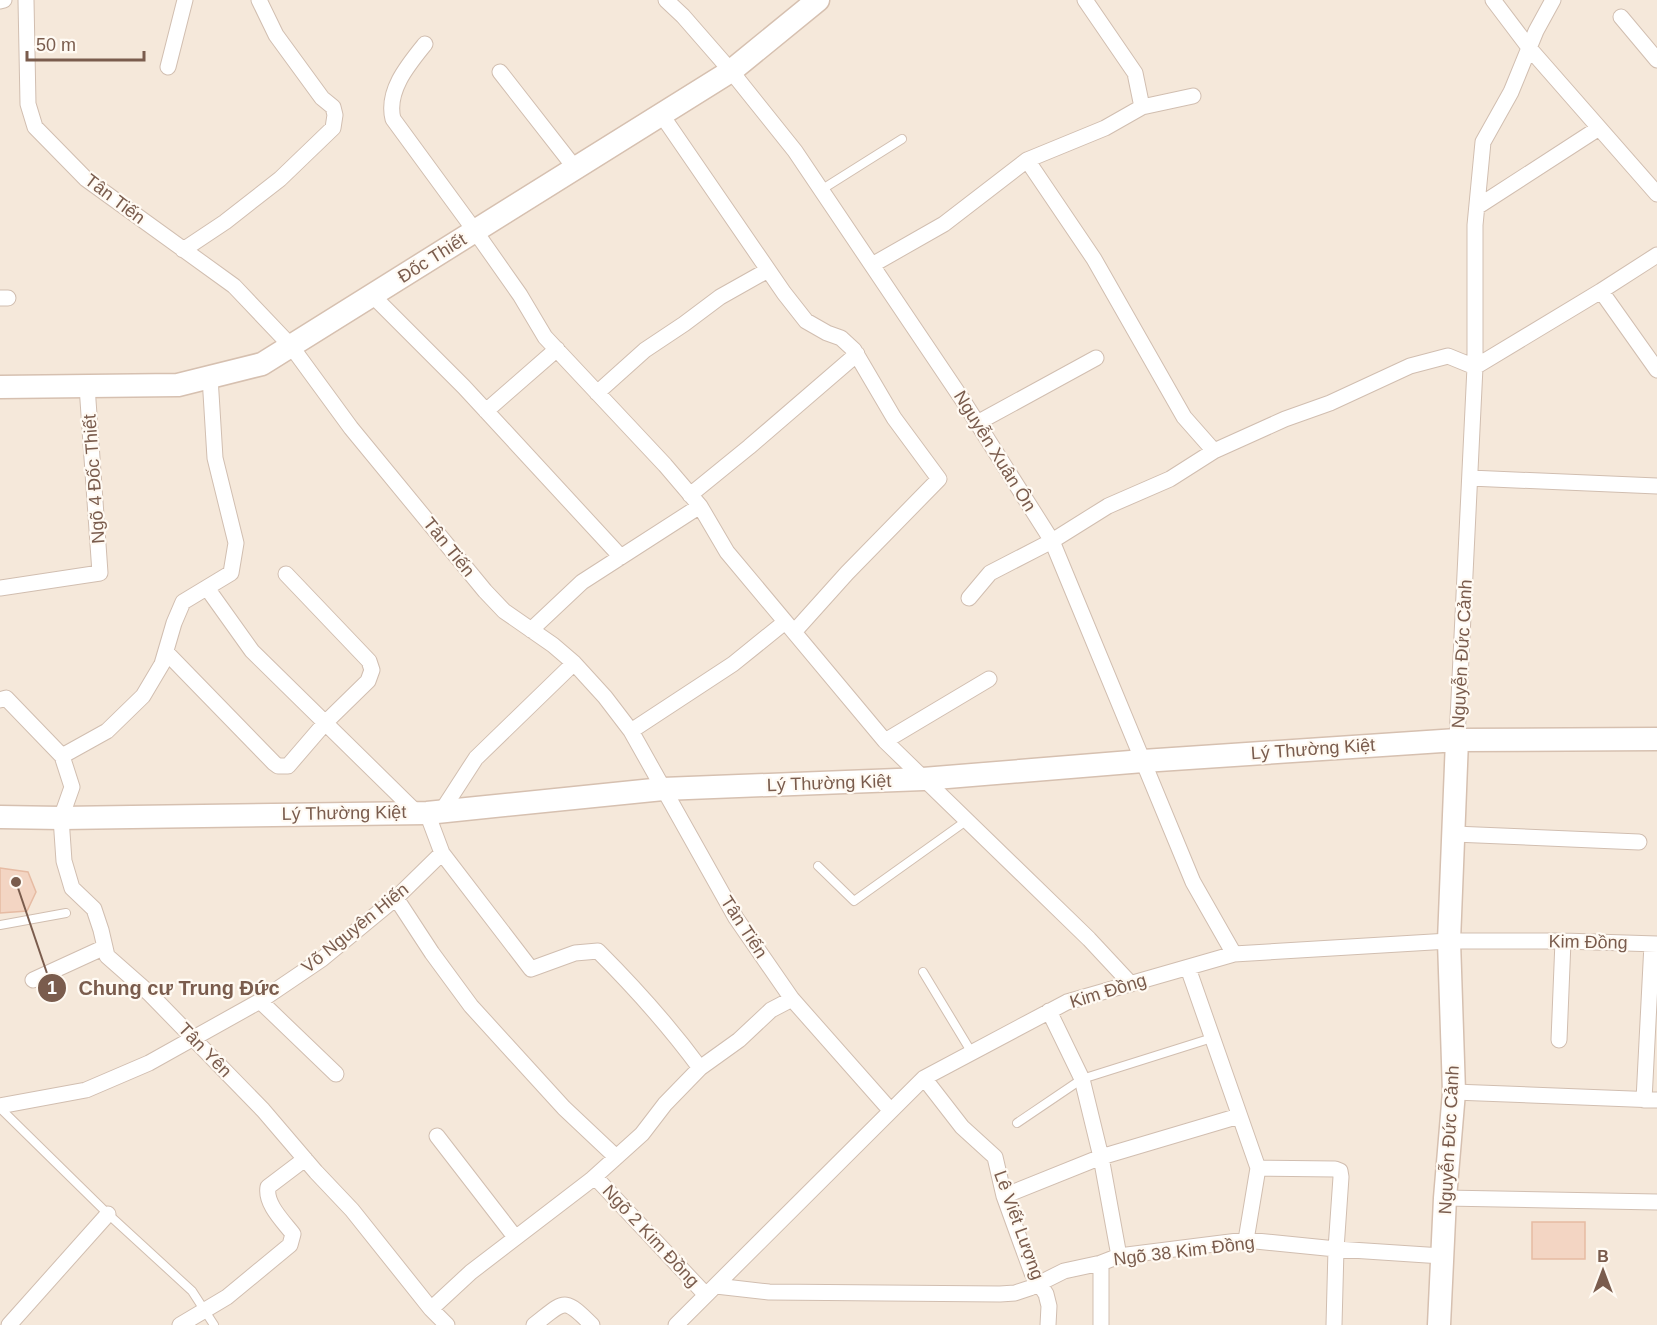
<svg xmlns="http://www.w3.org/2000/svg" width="1657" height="1325" font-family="Arial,sans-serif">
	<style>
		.residential { fill: #f5e8da }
		.building { fill: #f3d5c3; stroke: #e6bba3; stroke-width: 1.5 }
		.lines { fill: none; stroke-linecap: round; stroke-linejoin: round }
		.lane-casing { stroke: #d1beb0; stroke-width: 10 }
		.street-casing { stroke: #d1beb0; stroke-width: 17 }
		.secondary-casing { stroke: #d6c0b0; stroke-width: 25 }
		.lane { stroke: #fff; stroke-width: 8 }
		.street { stroke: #fff; stroke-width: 15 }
		.secondary { stroke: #fff; stroke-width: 22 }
		.labels { text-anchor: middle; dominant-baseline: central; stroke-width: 4.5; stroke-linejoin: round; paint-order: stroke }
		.street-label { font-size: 18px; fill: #7a5c4d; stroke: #fffaf3 }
		.leader { fill: none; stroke: #7a5c4d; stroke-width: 2 }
		.callout-dot { fill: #7a5c4d; stroke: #fffaf3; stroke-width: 2 }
		.mark-label { font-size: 18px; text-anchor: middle; font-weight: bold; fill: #fff }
		.callout-label { font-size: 20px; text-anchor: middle; font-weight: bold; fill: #7a5c4d; stroke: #fffaf3; stroke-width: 4.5; stroke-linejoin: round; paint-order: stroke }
	</style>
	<rect width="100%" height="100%" fill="#fdf6ec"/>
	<path class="residential" d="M0 0H1657V1325H0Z"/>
	<path class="building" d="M0 868 28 872 36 892 27 911 0 913Z
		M1532 1222H1585V1259H1532Z"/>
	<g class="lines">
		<defs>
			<path id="lane" d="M821 190 902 139
				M818 866 854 901 966 821
				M0 925 66 913
				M923 972 972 1053
				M0 1108 108 1214 192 1291 214 1325
				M1017 1123 1082 1079 1212 1038"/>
			<path id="street" d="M26 0 28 104 35 127 86 179 234 286 291 346 351 428 485 591 504 611 553 645 574 663 605 697 631 731 736 918 792 999 891 1111
				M666 0 683 16 731 71 795 151 962 399 1052 541 1193 882 1234 954
				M1085 0 1135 73 1142 107
				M1493 0 1530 49 1657 194
				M0 1 4 0
				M1621 17 1657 60
				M425 44C408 65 386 91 393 119L475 231 520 295 545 337 665 465 700 506 727 552 885 741 1089 939 1131 984
				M168 67 185 0
				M500 72 575 168
				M661 114 784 293 806 321 827 333 841 338 854 350 894 418 939 479 847 573 794 632
				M1027 160 1094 259 1184 417 1214 451
				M1477 207 1599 128
				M183 250 225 222 280 179 333 128 335 115 333 107 322 98 276 35 259 0
				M872 265 944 224 1027 160 1105 128 1142 107 1193 96
				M1601 291 1657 370
				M372 295 464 387 621 557
				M0 298H8
				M597 393 645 350 684 324 720 297 768 270
				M486 411 557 349
				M977 423 1096 358
				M1470 478 1657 486
				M690 495 749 447 857 354
				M0 588 100 573 87 386
				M207 588 252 651 416 812
				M969 598 990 573 1052 541 1108 506 1170 479 1214 451 1285 419 1330 403 1410 366 1448 356 1475 367 1601 291 1657 255
				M531 630 582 582 700 506
				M166 652 274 763 278 766H288L325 723 368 681 372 670 369 661 286 574
				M0 700 6 698 62 756 72 787 61 818 64 861 72 888 94 909 101 930 107 956 149 993 263 1110 316 1172 352 1210 431 1309 447 1325
				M631 731 733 664 785 622
				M1457 740 1475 367V225L1483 142 1511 92 1536 31 1553 0
				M885 741 989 679
				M62 756 107 731 143 696 162 664 174 623 183 602 231 573 236 543 215 458 210 377
				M441 812 476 758 574 663
				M427 813 442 853 531 969 575 953 598 951C635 988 669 1026 700 1068
				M1454 834 1639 842
				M396 898 432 953 471 1006 564 1108 616 1157
				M1188 968 1258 1168 1246 1240
				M33 980 105 947
				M260 1001 336 1074
				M1049 1011 1082 1079 1101 1157 1119 1256
				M1559 1040 1563 941
				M924 1078 962 1127 995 1157 1004 1196 1021 1243 1032 1273 1046 1294 1049 1306 1048 1325
				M1454 1092 1657 1100
				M1644 1100 1652 944
				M0 1106 86 1090 149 1063 260 1001 322 959 396 898 442 853
				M437 1136 515 1237
				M1258 1168 1335 1169 1340 1171 1341 1177 1336 1249 1334 1325
				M595 1177 706 1295
				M1004 1196 1101 1157 1239 1116
				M1445 1198 1657 1202
				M716 1286 769 1292 1000 1294 1015 1293 1030 1288 1064 1271 1101 1263 1119 1256 1246 1240 1336 1249 1442 1256
				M431 1309 471 1272 591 1180 642 1134 665 1104 700 1068 739 1040 771 1010 792 999
				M9 1325 108 1214
				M180 1325 227 1297 290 1245 293 1234C283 1221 265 1204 268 1187L305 1159
				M534 1325C565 1301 563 1296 592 1325
				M676 1325 924 1078 1067 1002 1234 954 1449 941H1563L1657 944
				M1101 1325V1263"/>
			<path id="secondary" d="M0 387 178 385 262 364 731 71 818 0
				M0 817 61 818 427 813 663 789 923 779 1143 761 1457 740 1657 739
				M1439 1325 1445 1198 1454 1092 1449 941 1457 740"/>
		</defs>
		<use href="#lane" class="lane-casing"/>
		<use href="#street" class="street-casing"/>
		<use href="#secondary" class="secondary-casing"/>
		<use href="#lane" class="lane"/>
		<use href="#street" class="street"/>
		<use href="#secondary" class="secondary"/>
	</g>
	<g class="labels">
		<g class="street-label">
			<text transform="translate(115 199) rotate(37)">Tân Tiến</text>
			<text transform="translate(432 258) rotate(-32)">Đốc Thiết</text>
			<text transform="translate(995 451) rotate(58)">Nguyễn Xuân Ôn</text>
			<text transform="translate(94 479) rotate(-94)">Ngõ 4 Đốc Thiết</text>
			<text transform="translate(449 547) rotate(51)">Tân Tiến</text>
			<text transform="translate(1462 654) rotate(-87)">Nguyễn Đức Cảnh</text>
			<text transform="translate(1313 749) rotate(-4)">Lý Thường Kiệt</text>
			<text transform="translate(829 783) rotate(-2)">Lý Thường Kiệt</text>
			<text transform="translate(344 813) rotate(-1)">Lý Thường Kiệt</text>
			<text transform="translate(744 927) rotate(57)">Tân Tiến</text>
			<text transform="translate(355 928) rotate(-39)">Võ Nguyên Hiến</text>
			<text transform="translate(1588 942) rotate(1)">Kim Đồng</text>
			<text transform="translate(1108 991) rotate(-17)">Kim Đồng</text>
			<text transform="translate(205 1050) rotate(46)">Tân Yên</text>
			<text transform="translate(1449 1140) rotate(-87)">Nguyễn Đức Cảnh</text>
			<text transform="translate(1019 1225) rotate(70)">Lê Viết Lượng</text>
			<text transform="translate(651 1236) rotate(47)">Ngõ 2 Kim Đồng</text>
			<text transform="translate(1184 1251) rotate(-7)">Ngõ 38 Kim Đồng</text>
		</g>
	</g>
	<path class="leader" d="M16 882L52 988"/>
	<g class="callout-dot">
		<circle cx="16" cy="882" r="6"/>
		<circle cx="52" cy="988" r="15"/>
	</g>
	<g class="mark-label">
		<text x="52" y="994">1</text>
	</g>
	<g class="callout-label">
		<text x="179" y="995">Chung cư Trung Đức</text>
	</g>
	<g transform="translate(1603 1271)" stroke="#fffaf3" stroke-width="4.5" paint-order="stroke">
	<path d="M0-4.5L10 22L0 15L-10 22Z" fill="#7a5c4d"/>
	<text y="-9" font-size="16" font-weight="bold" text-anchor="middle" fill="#7a5c4d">B</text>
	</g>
	<path d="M27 51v9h117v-9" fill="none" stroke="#7a5c4d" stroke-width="3"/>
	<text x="36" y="51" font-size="18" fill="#7a5c4d" stroke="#fffaf3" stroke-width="4.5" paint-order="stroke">50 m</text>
</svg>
